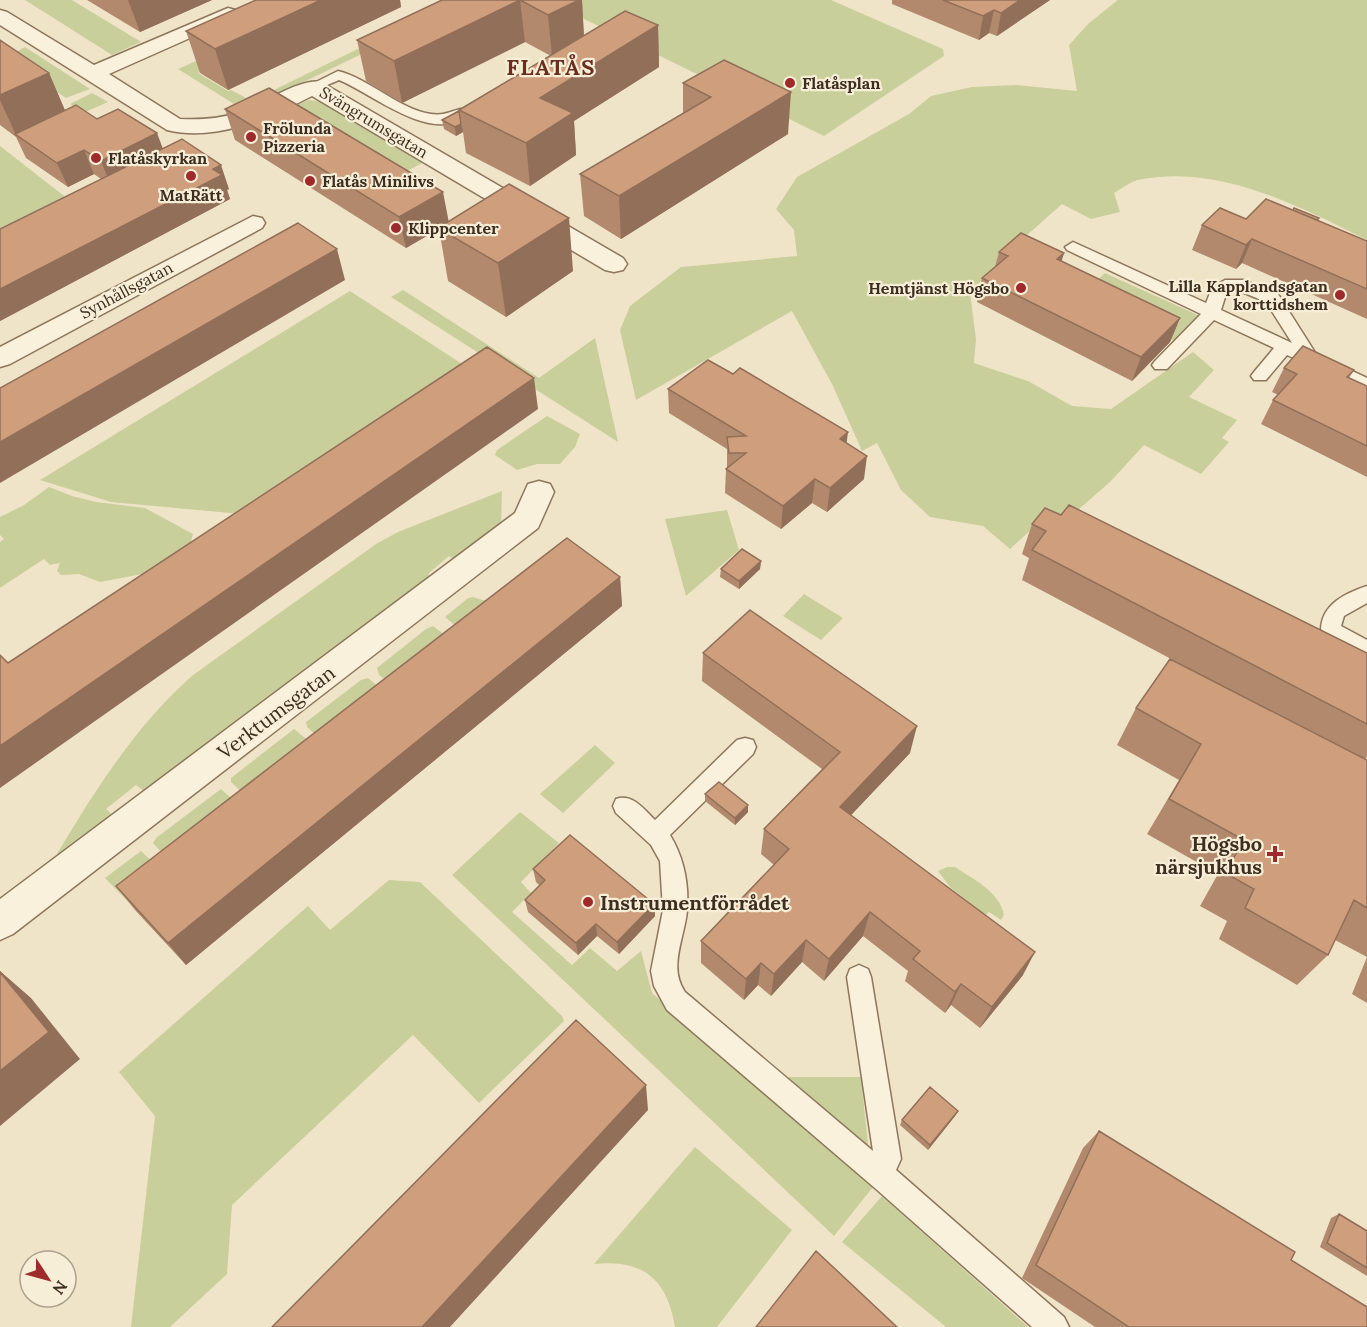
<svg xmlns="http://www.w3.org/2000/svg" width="1367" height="1327" font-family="Lora,serif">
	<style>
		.green { fill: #c9cf9b }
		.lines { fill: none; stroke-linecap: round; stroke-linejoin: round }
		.lane-casing { stroke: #8d765c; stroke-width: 3 }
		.street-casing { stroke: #8d765c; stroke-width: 3 }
		.lane { fill: #faf1dc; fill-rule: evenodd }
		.street { fill: #faf1dc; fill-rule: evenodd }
		.wall { fill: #b2896c }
		.shaded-wall { fill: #916f58 }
		.building { fill: #cf9f7d; stroke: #916f58; stroke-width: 1.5 }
		.poi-dot { fill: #9e2a2b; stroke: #f7eed8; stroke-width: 2 }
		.labels { text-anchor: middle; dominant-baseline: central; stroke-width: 4.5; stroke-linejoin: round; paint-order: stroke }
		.far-poi-label { font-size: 16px; font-weight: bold; fill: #3d2e20; stroke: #f7eed8; text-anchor: start }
		.far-street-label { font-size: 16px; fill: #3d2e20; stroke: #f7eed8 }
		.street-label { font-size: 20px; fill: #3d2e20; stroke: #f7eed8 }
		.poi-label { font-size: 20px; font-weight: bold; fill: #3d2e20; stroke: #f7eed8; text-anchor: end }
		.far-district-label { font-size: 22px; font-weight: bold; letter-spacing: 1.5px; fill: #6b2e1e; stroke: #f7eed8 }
	</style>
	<rect width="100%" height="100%" fill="#f0e4c8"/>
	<path class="green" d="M25 0H72L141 42 112 55Z
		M545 0H831L943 49 944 56 824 136Z
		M1118 0H1367V240C1298 206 1218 163 1138 180 1130 182 1121 189 1114 193L1120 212 1091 219 1062 204 1015 246 970 293 976 339 974 363 1028 381 1072 406 1111 409 1193 352 1214 370 1189 397 1237 420 1222 438 1229 442 1201 474 1144 445 1110 482 1079 509 1032 529 1010 549 983 526 930 517 901 490 877 443 862 451 833 386 792 311 636 400 620 330 630 306 681 267 797 256 794 230 776 209 797 177 909 114 931 96 972 87 1016 85 1077 91 1069 45 1089 23Z
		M419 19 428 22 258 104 239 107Z
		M25 47 90 89 66 98 5 58Z
		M225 48 221 62 198 73 228 91 231 90 246 98 234 104 178 69Z
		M92 93 108 102 83 113 70 104Z
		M310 100 328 103 426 161 396 177 287 107Z
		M0 146 77 206 0 244Z
		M1105 273 1202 317 1179 343 1080 296Z
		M403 290 539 378 595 338 618 442 391 297Z
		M350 291 476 373 241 514 111 502 40 480Z
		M547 416 580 434 575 447 560 464H537L517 470 495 455 497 450Z
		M49 487 72 496 96 502 145 508 193 534 190 545 153 572 100 582 79 574 61 575 57 571 60 563 50 565 44 559 0 588V542L4 539 0 535V517L24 505Z
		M502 491 501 527 461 563 449 556 429 573 428 583 150 796 136 785 106 809 118 820 56 865 57 854C95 790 137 724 193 675L376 544 398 532Z
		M727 510 739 550 686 596 665 519Z
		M804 594 843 618 821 640 783 616Z
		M473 597 486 601 474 641 445 617 468 598Z
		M433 626 464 649 405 695 379 675 377 668 426 629Z
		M368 678 397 702 333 751 307 727 306 722 361 680Z
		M294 729 326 755 258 808 231 782V778Z
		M595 745 615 763 563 813 540 794Z
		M221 789 251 816 178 870 153 843 156 838Z
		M520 812 559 843 521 882 531 893 512 912 572 965 590 948 617 971 641 951 652 993 873 1187 834 1236 452 875Z
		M141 851 170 879 133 907 105 878Z
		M947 867H955C973 879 1000 892 1004 915L1001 920 989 912 985 915 950 887 938 871Z
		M389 880 420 882 562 1016 564 1021 479 1103 413 1035 232 1205 227 1274 170 1327H131L155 1116 119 1072 308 906 330 930Z
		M787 1077H861L868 1144 866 1146Z
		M695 1147 792 1230 717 1327H675C667 1278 642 1259 594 1264Z
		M882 1196 1028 1327H946L842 1242Z"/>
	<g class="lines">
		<defs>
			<path id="lane" d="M338 71C372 79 409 119 443 114 449 113 455 110 461 109L468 113C436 148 370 92 339 80L313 91 306 87Z
				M1073 242 1206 303 1212 288 1225 280H1243L1278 294 1316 354 1367 378V391L1287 355 1266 380H1254L1251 376 1254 372 1274 348 1214 320 1167 369H1155L1152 365 1155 361 1201 314 1067 250 1065 247ZM1235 289 1266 302 1292 343 1221 310 1226 294Z
				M1367 586V603L1344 616 1341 626 1367 640V657L1333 643 1321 629C1322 604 1346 593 1367 586Z
				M745 738 753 740 756 747 753 754 670 835C684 858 689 884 687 911 684 940 668 967 685 992L873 1151 847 977 850 969 859 965 868 969 871 977 901 1159 896 1170 1064 1317 1069 1327H1032L876 1189 667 1010 654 986 651 971 663 910 660 861 651 845 616 813 613 806 616 799C632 793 644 809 655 820L737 740Z"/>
			<path id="street" d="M228 8 235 10 238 14 235 18 109 74 180 119C200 120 218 119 237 113 259 106 301 77 321 82L623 258 627 264 623 270 614 272 605 270 312 96C268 118 217 142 167 130L0 25V10L7 12 94 65Z
				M253 216 262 218 265 223 262 228 10 364 0 367V347Z
				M539 481 550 484 554 492 538 528 13 934 0 940V899L515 513 528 484Z"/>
		</defs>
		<use href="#lane" class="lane-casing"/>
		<use href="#street" class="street-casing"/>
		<use href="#lane" class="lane"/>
		<use href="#street" class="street"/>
	</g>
	<path class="wall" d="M87 0H212L140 32Z
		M256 0H400L401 7 228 90 200 73 186 31Z
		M442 0H582L584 36 658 25 659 67 574 121 576 155 530 186 466 153 463 132 456 136 444 129 442 120 551 56 525 42 402 103 366 81 357 40Z
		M892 0H1050L997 36 989 33 979 40 892 4Z
		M0 40 49 73 65 111 97 119 163 149 229 189 227 190 230 199 0 321V229L101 179 94 174 68 187 26 158 16 137 0 125Z
		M683 83 788 134 621 239 584 216 580 174 683 114Z
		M225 109 449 222 573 271 506 317 448 281 439 229 406 248 235 140Z
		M1246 219 1318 220 1367 241V319L1242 263 1236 269 1192 250 1202 225Z
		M999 252 1064 253 1061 261 1180 318 1170 342 1132 381 977 302 982 278 995 267Z
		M1284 368 1354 370 1349 378 1367 386V477L1261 424 1273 400 1278 395 1272 392Z
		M668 389 847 443 864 479 827 512 812 503 781 529 725 493 726 469 727 468V449L669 413Z
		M1032 524 1367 653V757L1365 759 1367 760V1003L1352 994 1367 957 1335 940 1328 955 1297 985 1219 939 1227 921 1200 906 1218 874 1147 834 1179 780 1117 745 1136 708 1207 678 1022 580 1029 558 1022 554Z
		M761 561 760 569 739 589 720 577 721 569Z
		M620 577 622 606 186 965 135 910 116 886Z
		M703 653 910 753 851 815 1023 975 980 1028 951 1005 945 1013 905 981 908 971 863 936 824 981 802 962 771 996 758 985 744 1000 701 963V941L774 865 761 854 764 829 822 769 702 681Z
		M705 794 748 812 735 825 705 801Z
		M533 869 654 904 655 916 619 954 597 936 578 955 528 912 525 900 540 886 536 882Z
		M955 1116 928 1150 900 1125 902 1120Z
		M1099 1131 1291 1260 1367 1327H1095L1022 1278 1083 1148Z
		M1339 1214 1367 1231V1276L1320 1247 1331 1218Z"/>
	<path class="shaded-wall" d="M128 0H212L140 32Z
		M321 0H400L401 7 228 90 215 49Z
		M520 0 525 42 402 103 394 61Z
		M579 0H582L584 40 552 56 548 15Z
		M1020 0H1050L997 36 1001 13Z
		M994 10 989 33 979 40 983 16Z
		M658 25 659 67 574 121 576 155 530 186 526 143 540 98Z
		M49 73 67 115 16 135 0 100V95Z
		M791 92 788 134 621 239 619 196Z
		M461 124 463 132 456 136 455 127Z
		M157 133 166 157 111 186 101 161Z
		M84 150 94 174 68 187 57 163Z
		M221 165 229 189 227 190 230 199 0 321V289Z
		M443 192 449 223 406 248 399 217Z
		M569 218 573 271 506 317 498 263Z
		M1252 239 1242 263 1236 269 1246 245Z
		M337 249 345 280 0 483V442Z
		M1064 253 1057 277V259Z
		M1180 318 1170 342 1132 381 1141 357Z
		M534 378 538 409 0 788V746Z
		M848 432 845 456 840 439Z
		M867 456 864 479 827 512 830 488Z
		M815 479 812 503 781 529 783 506Z
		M761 561 760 569 739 589V581Z
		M620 577 622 606 186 965 168 943Z
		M917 726 910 753 835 832 840 807Z
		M748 805V812L735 825V818Z
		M654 904 655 916 619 954 617 942Z
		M870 912 863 936 824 981 829 959Z
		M596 924 597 936 578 955 576 943Z
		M806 940 802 962 771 996 774 974Z
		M1035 952 1023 975 980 1028 992 1007Z
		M761 963 758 985 744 1000 746 979Z
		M0 971 31 998 80 1059 0 1126Z
		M961 984 951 1005 945 1013 955 992Z
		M646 1085 648 1110 450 1327H422Z
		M958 1111 955 1116 928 1150 930 1145Z"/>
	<path class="building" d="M256 0H321L215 49 186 31Z
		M442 0H579L548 15 520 0 394 61 357 40Z
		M943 0H1020L1001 13 994 10 983 16Z
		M625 11 658 25 540 98 573 113 526 143 459 110Z
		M0 40 49 73 0 95Z
		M724 60 791 92 619 196 580 174 711 97 683 83Z
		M269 88 443 192 399 217 225 109Z
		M76 105 97 119 118 109 157 133 101 161 84 150 57 163 15 134Z
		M459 111 461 124 455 127 442 120Z
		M182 139 221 165 213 169 222 175 0 289V229Z
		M509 184 569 218 498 263 438 228Z
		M1266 199 1367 241V289L1252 239 1246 245 1202 225 1220 208 1246 219Z
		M1294 208 1319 218 1317 220 1293 210Z
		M298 223 337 249 0 442V388Z
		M1021 233 1064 253 1057 259 1180 318 1141 357 982 278 1008 256 999 252Z
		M1303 346 1354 370 1347 377 1367 386V446L1273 400 1297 374 1284 368Z
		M487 347 534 378 0 746V655L8 663Z
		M708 360 733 374 740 368 848 432 840 439 867 456 830 488 815 479 783 506 726 469 746 453H729L727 437 746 436 668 389Z
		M1069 505 1367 653V724L1032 550 1046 531 1032 524 1045 508 1061 515Z
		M567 538 620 577 168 943 116 886Z
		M742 549 761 561 739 581 721 569Z
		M750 610 917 726 840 807 1035 952 992 1007 961 984 955 992 913 959 920 951 870 912 829 959 806 940 774 974 761 963 746 979 701 941 789 849 764 829 840 752 703 653Z
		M1170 659 1367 760V908L1354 900 1328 955 1245 908 1254 889 1225 873 1244 840 1169 799 1201 744 1136 708Z
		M719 782 748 805 735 818 705 794Z
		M570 835 654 904 617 942 596 924 576 943 525 900 545 880 533 869Z
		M0 972 49 1032 0 1071Z
		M576 1020 646 1085 422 1327H272Z
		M930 1087 958 1111 930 1145 902 1120Z
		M1099 1131 1295 1252 1291 1260 1367 1307V1327H1129L1036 1265Z
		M1339 1214 1367 1231V1268L1327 1243Z
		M816 1251 897 1327H756Z"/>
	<g class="poi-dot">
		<circle cx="790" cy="83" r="6"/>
		<circle cx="251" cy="137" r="6"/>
		<circle cx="96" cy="158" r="6"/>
		<circle cx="191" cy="176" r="6"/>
		<circle cx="310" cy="181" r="6"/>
		<circle cx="396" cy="228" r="6"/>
		<circle cx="1021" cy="288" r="6"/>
		<circle cx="1340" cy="295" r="6"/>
		<path d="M1272 845h6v6h6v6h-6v6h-6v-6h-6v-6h6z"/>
		<circle cx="588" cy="902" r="6"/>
	</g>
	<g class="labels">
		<g class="far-poi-label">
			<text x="802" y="83">Flatåsplan</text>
			<text x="263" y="128">Frölunda<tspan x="263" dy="18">Pizzeria</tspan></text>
			<text x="108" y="158">Flatåskyrkan</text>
			<text x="322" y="181">Flatås Minilivs</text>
			<text x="191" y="195" text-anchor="middle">MatRätt</text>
			<text x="408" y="228">Klippcenter</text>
			<text x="1328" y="286" text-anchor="end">Lilla Kapplandsgatan<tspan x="1328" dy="18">korttidshem</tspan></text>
			<text x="1009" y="288" text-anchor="end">Hemtjänst Högsbo</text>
		</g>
		<g class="far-street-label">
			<text transform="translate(374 122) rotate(31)">Svängrumsgatan</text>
			<text transform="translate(126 290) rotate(-28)">Synhållsgatan</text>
		</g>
		<g class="street-label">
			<text transform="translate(276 712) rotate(-37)">Verktumsgatan</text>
		</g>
		<g class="poi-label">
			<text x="1262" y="843">Högsbo<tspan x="1262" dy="23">närsjukhus</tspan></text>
			<text x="600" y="902" text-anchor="start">Instrumentförrådet</text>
		</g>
		<g class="far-district-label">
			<text x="551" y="67">FLATÅS</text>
		</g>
	</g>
	<g transform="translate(48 1279) rotate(126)"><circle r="28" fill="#f7eed8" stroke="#ada18e" stroke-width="1.5"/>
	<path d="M0-4.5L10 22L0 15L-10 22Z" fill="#9e2a2b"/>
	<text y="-9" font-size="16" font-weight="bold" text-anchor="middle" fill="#3d2e20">N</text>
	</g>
</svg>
